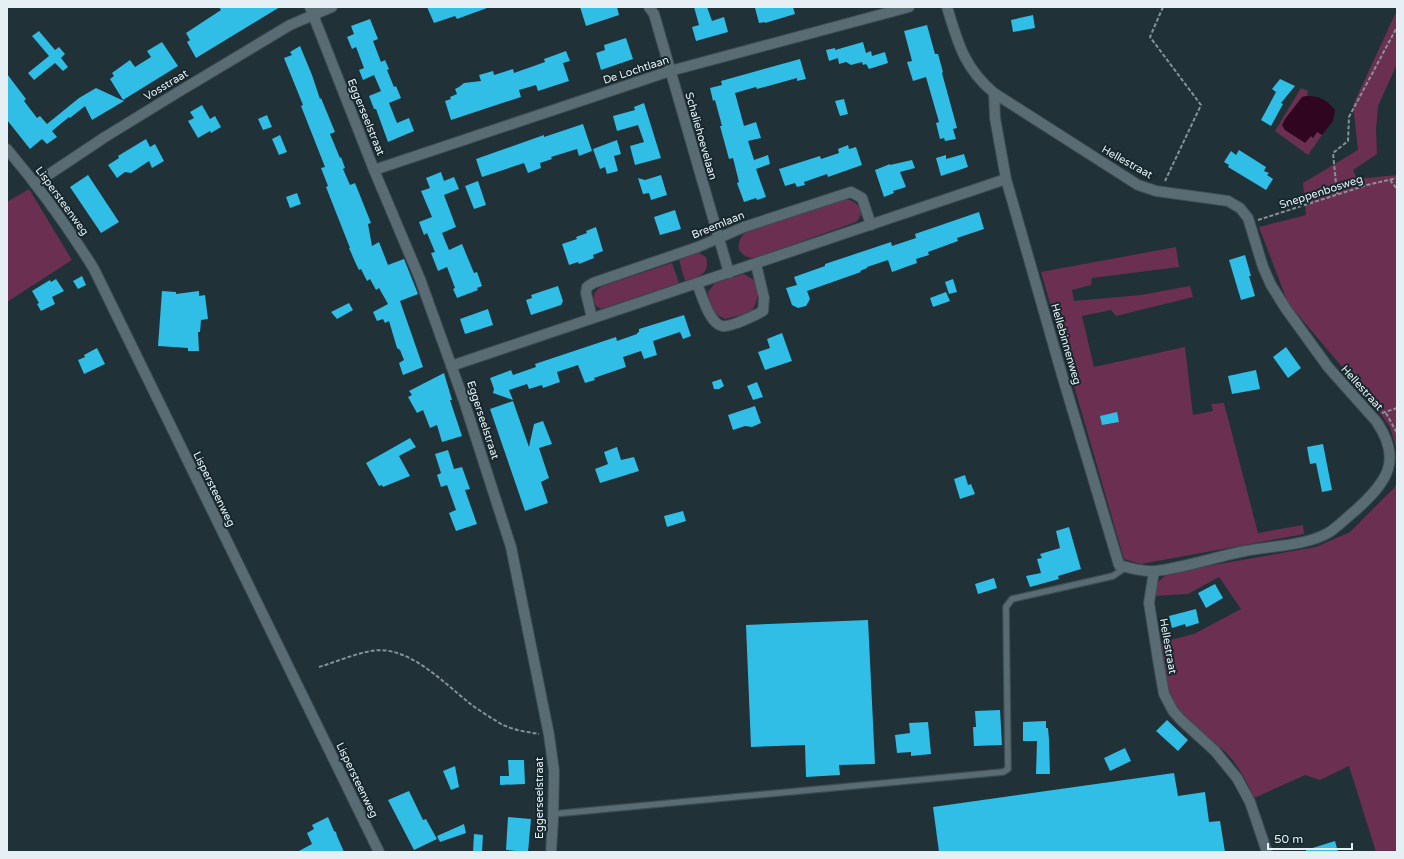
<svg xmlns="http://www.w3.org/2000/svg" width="1404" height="859" font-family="'Varela Round',sans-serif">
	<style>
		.green { fill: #6b3051 }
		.water { fill: #30051f }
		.building { fill: #30bde6 }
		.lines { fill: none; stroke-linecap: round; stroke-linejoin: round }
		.lane-casing { stroke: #3d4c51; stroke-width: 8 }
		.street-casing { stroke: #3d4c51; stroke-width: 12 }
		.secondary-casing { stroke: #3d4c51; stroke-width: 12 }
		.path { stroke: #859297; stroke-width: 2; stroke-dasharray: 4 2; stroke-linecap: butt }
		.lane { stroke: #596c73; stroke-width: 5.5 }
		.street { stroke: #596c73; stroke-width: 10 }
		.secondary { stroke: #596c73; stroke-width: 10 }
		.labels { text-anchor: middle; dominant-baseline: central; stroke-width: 4; stroke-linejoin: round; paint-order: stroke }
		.street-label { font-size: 11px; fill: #e6f0f4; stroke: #16272d }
	</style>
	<rect width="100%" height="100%" fill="#203137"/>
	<path class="green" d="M1397 10V64L1378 106 1376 129 1377 154 1353 170 1357 179 1397 175V450L1390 427 1375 406 1288 303 1259 227 1306 215 1303 183 1358 150 1353 105Z
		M1301 88 1308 91 1307 96 1302 97 1311 136 1313 138 1317 131 1322 135 1308 155 1275 131Z
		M29 189 72 260 7 302V202Z
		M843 199C857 199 867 212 856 222L755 258C737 258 733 242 747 231Z
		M1176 247 1179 267 1092 278 1091 285 1072 290 1074 301 1141 295 1190 286 1193 297 1116 316 1111 310 1082 316 1094 367 1185 347 1193 415 1213 411 1211 404 1224 403 1258 533 1303 525 1304 534 1141 564 1124 559 1041 272Z
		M698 252 706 257C711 274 698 277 685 281L679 260Z
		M672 263 679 283 601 309 596 306C592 296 593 291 603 286Z
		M744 274 754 280C759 294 759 299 751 312L725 319C711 312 710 307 708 292L715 283Z
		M1397 478V852H1376L1349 766 1320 780 1305 775 1254 798C1246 780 1237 762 1222 749 1207 735 1188 725 1177 707 1165 688 1163 664 1158 643L1194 634 1241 609 1219 577 1188 594 1154 596 1157 583 1168 573 1316 547 1350 532 1395 487Z"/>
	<path class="water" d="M1307 96C1320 96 1327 100 1335 110L1333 121 1322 135 1317 132 1313 138 1311 136 1305 143 1285 130 1282 125 1285 119 1302 97Z"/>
	<path class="building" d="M219 7H280L196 58 187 42 190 40 186 33 221 10Z
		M427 7H487V8L457 19 455 16 434 23Z
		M580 7H617L619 15 586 26Z
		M694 7H707L712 21 724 17 728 32 696 41 692 27 699 25Z
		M760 7H793L795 14 765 23V22L759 23 755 8Z
		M1033 15 1035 28 1013 32 1011 20Z
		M370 19 378 39 373 41 381 62 385 60 389 69 387 70 394 87 396 86 401 98 389 103 397 123 409 118 414 131 388 142 376 109H374L369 96 381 91 374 75 363 80 359 70 364 68 356 47 352 49 347 37 354 34 351 26Z
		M927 25 935 54H938L943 72 942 73 957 128 953 129 956 139 945 141 944 138 940 139 936 123 939 122 926 77 913 81 907 62 912 61 904 31Z
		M39 31 55 50 59 47 65 54 61 58 68 67 63 71 55 63 34 80 28 73 49 56 32 36Z
		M626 38 633 59 601 70 596 53 605 50 604 45Z
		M162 42 178 66 123 100 110 79 114 76 112 73 130 60 135 67 151 57 147 51Z
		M863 42 866 53 871 51 872 56 885 52 888 63 869 69 866 64 863 65 862 62 851 65 846 62 839 64 838 58 829 61 826 50 835 48V50Z
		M300 46 312 75 320 99 321 98 335 132 330 134 340 158 341 157 345 168 343 169 350 185 355 183 371 223 368 224 372 246 379 242 388 265 404 259 418 294 400 301 423 367 403 375 399 363 404 360 400 350 397 348 389 321 385 323 383 319 377 321 373 312 388 304 379 288 376 290 370 279 367 281 361 269 359 270 356 264 349 248H350L326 187 328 186 321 168 325 167 301 106 303 105 284 58 292 55 290 52Z
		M566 51 570 61 563 63 569 81 538 91 536 85 519 90 521 97 451 120 445 101 451 99 450 97 457 94 455 89 459 87 464 83 481 81 479 75 493 71 494 75 513 69 514 73 545 62 544 59Z
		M800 59 806 79 797 81V78L757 89 756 87 735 93 744 126 756 122 761 138 748 141 754 160 768 155 770 164 756 169 766 197 757 200 756 198 744 202 737 183 739 182 733 158 729 159 720 126H722L715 100 713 101 710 88 722 85 721 81Z
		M7 74 26 99 24 101 37 118 40 116 47 124 79 98 96 88 124 101 92 120 85 106 70 118 69 117 52 131 57 137 47 144 42 139 30 149 7 120Z
		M1280 79 1295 86 1281 103 1283 104 1271 126 1261 120 1276 92 1272 89Z
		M844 99 848 114 840 116 835 101Z
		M644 103 661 158 635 165 630 146 644 142 638 125 617 131 613 116 635 110 634 107Z
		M202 105 210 119 215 116 221 127 211 133 210 131 198 138 188 121 194 118 190 112Z
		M267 115 272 127 263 130 258 119Z
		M583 124 592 151 579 156 577 149 551 157 552 159 540 163 541 168 528 173 524 163 482 177 476 159 544 135V137Z
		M280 135 287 152 279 155 272 139Z
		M146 139 150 147 155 144 164 161 152 168 149 161 131 173 125 172 117 178 108 165 119 158 118 156Z
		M617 140 621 154 614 156 618 171 607 174 605 167 600 169 593 149Z
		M848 145 849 149 856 147 862 165 828 177 827 174 804 182 805 185 797 187 795 183 785 186 779 169 820 156 821 159 839 153 838 149Z
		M1239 150 1266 167 1264 171 1269 173 1267 175 1273 179 1266 190 1228 167 1229 165 1224 162 1231 151 1236 155Z
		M964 154 968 167 941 176 936 158 946 155V159Z
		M912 160 915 168 900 172 906 187 893 191 894 193 884 197 875 170 890 164V165Z
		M441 172 444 181 454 177 459 189 444 195 456 227 442 233 449 250 462 244 474 273 477 272 482 286 477 288 478 290 457 298 453 289 455 288 447 267 438 271 431 253 435 252 427 233 424 235 419 222 432 217 421 191 430 188 426 178Z
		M88 175 119 222 101 233 70 187Z
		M661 175 667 195 651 200 649 193 643 194 638 178 645 180Z
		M478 181 486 205 474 209 465 186Z
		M297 193 301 204 290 208 286 197Z
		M675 210 681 229 660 235 654 217Z
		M979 212 984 229 957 238 958 241 928 252 929 255 916 259 917 263 892 272 888 260 867 267V268L860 271 861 272 807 291 810 299 806 306 798 308 792 305 786 288 797 285 794 277 825 266V264L891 242 892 246 916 238 915 234Z
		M596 227 603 251 593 255 594 258 579 264 578 262 569 265 562 244 577 239 576 237 587 233 586 231Z
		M1245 255 1251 276H1249L1255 296 1241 300 1229 260Z
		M82 276 86 285 78 289 73 281Z
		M56 279 64 291 52 297 55 304 41 311 37 304 39 303 32 291 50 280 51 282Z
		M953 279 957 292 949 294 945 282Z
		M558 286 563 301 561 305 531 315 526 300 532 298 531 295Z
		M162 291 176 292V294L199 291V296L205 295 208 319 201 320 200 332H198L199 351H188V348L158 346Z
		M946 292 950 301 933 307 930 298Z
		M349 303 353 310 337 319 331 312Z
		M488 309 493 325 465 334 460 319Z
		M684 315 691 336 683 339 680 332 653 341 657 355 644 359 641 351 623 357 626 367 594 378 595 380 585 383 578 365 557 372 560 382 543 388 542 385 529 389 527 384 509 390 513 400 493 393 494 389 490 378 511 370 513 375 536 367 535 364 616 337 617 341 637 334V333L639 332V329Z
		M782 333 792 361 765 370 758 352 770 348 767 339Z
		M1286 347 1301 368 1288 378 1273 357Z
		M97 348 105 364 84 374 78 360 85 357 84 355Z
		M1256 370 1260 389 1232 394 1228 376Z
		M444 373 452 400H450L462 436 442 442 437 425 430 428 423 410 417 413 408 397 412 395 409 391Z
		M721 379 724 386 719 389H714L712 382Z
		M757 382 763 397 753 400 747 386Z
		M513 401 529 447 534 424 543 421 552 444 539 448 549 478 541 482 548 503 525 511 490 409Z
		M755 406 761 423 752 427 745 426 733 430 728 415Z
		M1117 412 1119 422 1102 425 1100 416Z
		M410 438 416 447 399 456 410 476 383 487 382 485 379 486 366 463Z
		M1323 444 1332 490 1322 492 1316 463 1310 464 1307 447Z
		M617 447 621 460 634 457 639 471 600 483 595 469 608 464 604 452Z
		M448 450 454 469 462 467 470 489 465 490 477 524 456 531 449 513 456 510 447 485 441 487 437 475 441 473 435 454Z
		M965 475 968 485 971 484 975 494 960 499 954 479Z
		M683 511 686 521 667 527 664 516Z
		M1069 527 1081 569 1058 576 1059 579 1030 587 1026 576 1041 573 1037 559 1042 558 1040 554 1060 548 1056 531Z
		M994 578 997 588 978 594 975 584Z
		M1215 584 1223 598 1206 608 1198 593Z
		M1196 609 1199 623 1186 627 1185 624 1172 628 1169 616Z
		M868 620 875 764 839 765 840 775 806 777 805 745 751 747 746 625Z
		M1000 710 1002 745 974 746 973 727H976L975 711Z
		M1167 720 1188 740 1178 751 1156 731Z
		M1046 721V728H1048L1049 740 1050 774H1036L1037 741H1023V722Z
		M928 722 931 754 911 756V752L897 753 895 735 910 733 909 723Z
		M1125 748 1131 761 1110 771 1104 758Z
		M508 760H524L525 784 500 785V776H509Z
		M455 766 459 787 451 790 443 771Z
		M1174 773 1178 796 1205 792 1209 822 1220 821 1225 852H939L933 807Z
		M409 791 423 820 426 819 437 839 414 850 388 800Z
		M328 817 334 831 336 832 337 836 344 852H297L312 844 307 833 314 829 312 825Z
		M508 817 531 819 528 852 506 850Z
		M464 824 466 833 440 842 437 836Z
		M474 834 483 835 482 852H473Z
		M1335 841 1338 852H1306V850Z"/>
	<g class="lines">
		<defs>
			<path id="lane" d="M553 814 1003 772 1008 769 1006 607 1012 599 1113 576 1126 567"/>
			<path id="street" d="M310 7 374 170 420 279 464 401 511 547 549 735 554 771 553 820 551 852
				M649 7 654 14 729 273
				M947 7C958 43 964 68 994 93L1138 185 1156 191 1228 201 1240 208 1248 218 1263 267 1271 285 1286 309 1328 367 1376 421C1403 460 1387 482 1356 510 1347 517 1338 527 1328 533 1305 546 1270 546 1245 551 1215 557 1186 567 1156 571 1146 572 1129 568 1119 565L1062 375 1006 179 995 118 994 93
				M374 170 670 71 909 7
				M36 183 105 137 175 94 290 25 332 7
				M697 284C702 295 709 323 722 326 728 327 733 324 737 323 747 319 754 316 763 311L764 298 756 264
				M592 318 586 293 587 287 593 283 698 247 744 227 851 192 862 198 871 225
				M451 366 1006 179
				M1154 571 1149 603 1159 666 1164 694 1173 711 1181 720 1215 751 1237 778 1250 802 1267 852"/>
			<path id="secondary" d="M7 149C39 187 68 227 94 269L379 852"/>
		</defs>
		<use href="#lane" class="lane-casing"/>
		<use href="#street" class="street-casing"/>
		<use href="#secondary" class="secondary-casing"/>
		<path class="path" d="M1163 7 1150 37 1201 105 1165 181
			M1390 180 1397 189
			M1337 194 1333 153 1348 141 1349 117 1397 27
			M1258 220 1367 185 1397 178
			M1382 413 1397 408
			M1386 413 1397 433
			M319 667C336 662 354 654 371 651 407 644 443 682 468 702 478 710 490 717 501 724 513 730 527 732 539 734"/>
		<use href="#lane" class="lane"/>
		<use href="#street" class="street"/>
		<use href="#secondary" class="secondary"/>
	</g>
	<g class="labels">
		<g class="street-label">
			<text transform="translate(636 70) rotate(-18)">De Lochtlaan</text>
			<text transform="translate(166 85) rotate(-31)">Vosstraat</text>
			<text transform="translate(366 117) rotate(68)">Eggerseelstraat</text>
			<text transform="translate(701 136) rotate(74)">Schaliehoevelaan</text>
			<text transform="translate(1127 162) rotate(29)">Hellestraat</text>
			<text transform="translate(1321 192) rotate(-18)">Sneppenbosweg</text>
			<text transform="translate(62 201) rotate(54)">Lispersteenweg</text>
			<text transform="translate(718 225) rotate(-22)">Breemlaan</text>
			<text transform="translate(1066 344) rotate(74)">Hellebinnenweg</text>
			<text transform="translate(1362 388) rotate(48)">Hellestraat</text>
			<text transform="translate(483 420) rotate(72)">Eggerseelstraat</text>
			<text transform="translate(214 489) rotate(64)">Lispersteenweg</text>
			<text transform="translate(1168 646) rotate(80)">Hellestraat</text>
			<text transform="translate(357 780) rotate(64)">Lispersteenweg</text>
			<text transform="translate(539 798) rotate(-90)">Eggerseelstraat</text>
		</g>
	</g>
	<rect width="1404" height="859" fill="none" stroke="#e6f0f4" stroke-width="16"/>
	<path d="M1268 843v6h84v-6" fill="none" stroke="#e6f0f4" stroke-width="2"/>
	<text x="1274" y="843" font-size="12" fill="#e6f0f4" stroke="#16272d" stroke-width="3" paint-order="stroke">50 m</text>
</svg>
